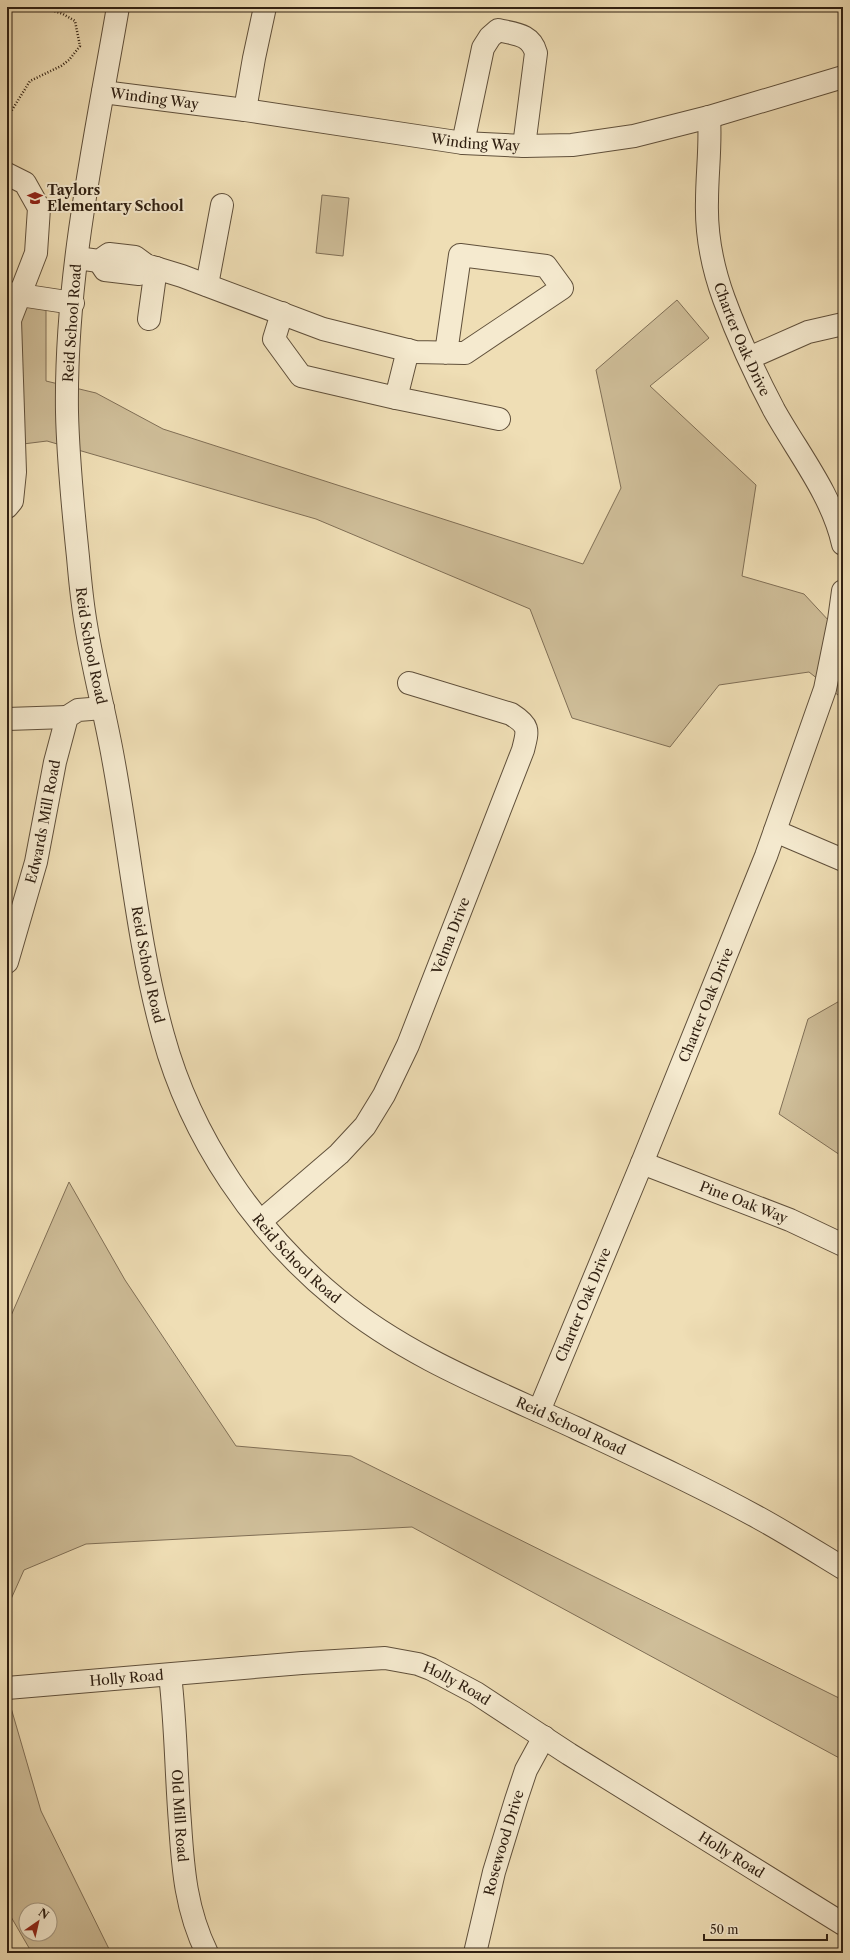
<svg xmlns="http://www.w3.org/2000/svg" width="850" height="1960" font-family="'Libre Caslon Text',serif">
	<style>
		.green { fill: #cfbe99; stroke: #806f56; fill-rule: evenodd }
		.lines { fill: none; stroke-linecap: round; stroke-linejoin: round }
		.minor-casing { stroke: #60503b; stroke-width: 24 }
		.path { stroke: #302012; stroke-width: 2.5; stroke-dasharray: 1 2; stroke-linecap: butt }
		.minor { stroke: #f5eacf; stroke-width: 22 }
		.labels { text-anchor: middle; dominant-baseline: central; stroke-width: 4; stroke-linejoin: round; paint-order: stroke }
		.street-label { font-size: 14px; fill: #302012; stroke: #f5eacf }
		.poi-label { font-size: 14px; font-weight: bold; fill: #302012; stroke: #f5eacf; text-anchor: start }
	</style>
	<rect width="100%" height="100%" fill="#efdeb5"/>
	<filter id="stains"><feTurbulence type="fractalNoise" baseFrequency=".005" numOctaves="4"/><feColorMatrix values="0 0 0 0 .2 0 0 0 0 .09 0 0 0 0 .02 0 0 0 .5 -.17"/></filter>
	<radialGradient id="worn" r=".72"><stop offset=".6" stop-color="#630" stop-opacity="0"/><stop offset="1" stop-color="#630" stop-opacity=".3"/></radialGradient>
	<path class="green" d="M322 195 349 198 343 256 316 253Z
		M677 300 709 338 650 386 756 485 742 576 804 594 843 636V699L809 672 719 685 670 747 572 718 530 609 316 519 47 441 7 446V301L46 306V381L96 393 163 429 583 564 621 488 596 370Z
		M843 999V1157L779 1114 808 1019Z
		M69 1182 125 1280 236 1446 351 1456 843 1700V1760L412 1527 86 1544 24 1570 7 1608V1325Z
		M7 1694 41 1811 111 1953H32L7 1910ZM26 1910H50V1934H26Z"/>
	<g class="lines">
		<defs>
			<g id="minor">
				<path id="s1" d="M118 7C95 141 65 275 67 412 68 460 73 509 78 557 80 580 82 602 86 625 93 669 105 713 113 758 130 850 138 945 163 1035 191 1138 256 1233 337 1299 407 1357 494 1390 576 1428 638 1457 699 1485 759 1518 788 1534 815 1551 843 1568"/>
				<path id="s2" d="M103 92 245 110 463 143 524 146 572 145 634 136 709 117 843 77"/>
				<path d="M245 110 254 58 265 7"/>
				<path id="s3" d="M709 117C711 145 707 173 707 201 706 234 713 269 724 299 738 337 755 374 774 410 798 453 832 495 843 544"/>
				<path d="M463 143 483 48 490 37 498 30C515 34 531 34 536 53L524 146"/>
				<path d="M7 174 25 183 39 208 36 253 10 320 15 472 12 501 7 507"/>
				<path d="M77 258 99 261 109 254 135 257 146 265 182 276 323 329 415 352 465 353 562 288 546 266 460 255 446 353"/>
				<path d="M99 261 105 270 139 274 146 265"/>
				<path d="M207 285 222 205"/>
				<path d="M7 293 73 303"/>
				<path d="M282 313 274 339 301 376 396 398 408 350"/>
				<path d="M149 319 156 268"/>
				<path d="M749 358 808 332 843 324"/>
				<path d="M396 398 499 419"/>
				<path d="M7 719 67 717"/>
				<path d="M775 831 843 860"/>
				<path id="s4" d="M7 962 36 862 55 762 67 717 78 710 103 708"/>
				<path id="s5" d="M642 1163 790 1220 843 1245"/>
				<path id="s6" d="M261 1221 339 1154 365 1126 384 1095 408 1045 523 750C528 730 530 726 511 714L409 683"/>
				<path id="s7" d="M539 1411 642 1163 766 856 825 689 839 620 843 591"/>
				<path id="s8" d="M170 1675C176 1724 176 1774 180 1823 183 1870 186 1910 207 1953"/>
				<path id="s9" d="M7 1688 302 1663 385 1658 418 1664 431 1669 476 1693 569 1754 843 1924"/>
				<path id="s10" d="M475 1953 494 1872 516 1800 526 1770 544 1737"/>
			</g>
		</defs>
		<use href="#minor" class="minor-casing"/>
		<path class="path" d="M7 118 30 81 61 66 69 60 80 46 75 21 63 14 42 7"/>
		<use href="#minor" class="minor"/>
	</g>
	<defs>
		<symbol id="school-bare" viewBox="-9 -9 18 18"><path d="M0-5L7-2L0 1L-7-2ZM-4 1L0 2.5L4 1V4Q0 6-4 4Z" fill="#8f2418" stroke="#f5eacf" stroke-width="2.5" paint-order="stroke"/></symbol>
	</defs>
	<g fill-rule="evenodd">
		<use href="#school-bare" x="24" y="187" width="22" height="22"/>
	</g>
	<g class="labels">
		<g class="street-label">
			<text stroke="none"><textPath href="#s2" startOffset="52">Winding Way</textPath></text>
			<text stroke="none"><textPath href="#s2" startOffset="376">Winding Way</textPath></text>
			<text transform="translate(72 323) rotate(-86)">Reid School Road</text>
			<text stroke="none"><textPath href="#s3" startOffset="228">Charter Oak Drive</textPath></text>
			<text stroke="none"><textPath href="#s1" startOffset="644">Reid School Road</textPath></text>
			<text stroke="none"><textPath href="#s4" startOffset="145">Edwards Mill Road</textPath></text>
			<text stroke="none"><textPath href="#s6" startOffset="350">Velma Drive</textPath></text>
			<text stroke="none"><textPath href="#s1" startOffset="968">Reid School Road</textPath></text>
			<text stroke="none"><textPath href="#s7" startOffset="439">Charter Oak Drive</textPath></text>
			<text stroke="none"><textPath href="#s5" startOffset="109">Pine Oak Way</textPath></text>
			<text stroke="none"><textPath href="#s1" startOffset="1304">Reid School Road</textPath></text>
			<text stroke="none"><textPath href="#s7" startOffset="115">Charter Oak Drive</textPath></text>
			<text stroke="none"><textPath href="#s1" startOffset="1628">Reid School Road</textPath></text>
			<text stroke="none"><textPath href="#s9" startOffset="120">Holly Road</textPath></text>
			<text stroke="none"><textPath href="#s9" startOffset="456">Holly Road</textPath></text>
			<text stroke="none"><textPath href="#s8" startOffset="141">Old Mill Road</textPath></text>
			<text stroke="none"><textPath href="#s10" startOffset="114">Rosewood Drive</textPath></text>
			<text stroke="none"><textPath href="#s9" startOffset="780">Holly Road</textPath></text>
		</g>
		<g class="poi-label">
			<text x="47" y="190">Taylors<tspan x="47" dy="16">Elementary School</tspan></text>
		</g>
	</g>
	<rect width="850" height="1960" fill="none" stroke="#efdeb5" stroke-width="24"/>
	<rect x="8" y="8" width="834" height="1944" fill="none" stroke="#302012" stroke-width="2"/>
	<rect x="12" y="12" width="826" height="1936" fill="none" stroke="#302012"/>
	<g transform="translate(38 1922) rotate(34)"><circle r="19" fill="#f5eacf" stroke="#a69983"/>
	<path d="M0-3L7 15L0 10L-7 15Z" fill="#8f2418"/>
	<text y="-6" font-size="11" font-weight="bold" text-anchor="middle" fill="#302012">N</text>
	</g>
	<path d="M704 1934v6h123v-6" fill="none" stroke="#302012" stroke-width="2"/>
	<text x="710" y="1934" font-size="12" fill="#302012" stroke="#f5eacf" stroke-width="3" paint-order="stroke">50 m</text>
	<rect width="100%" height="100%" filter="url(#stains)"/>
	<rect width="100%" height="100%" fill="url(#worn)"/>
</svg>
